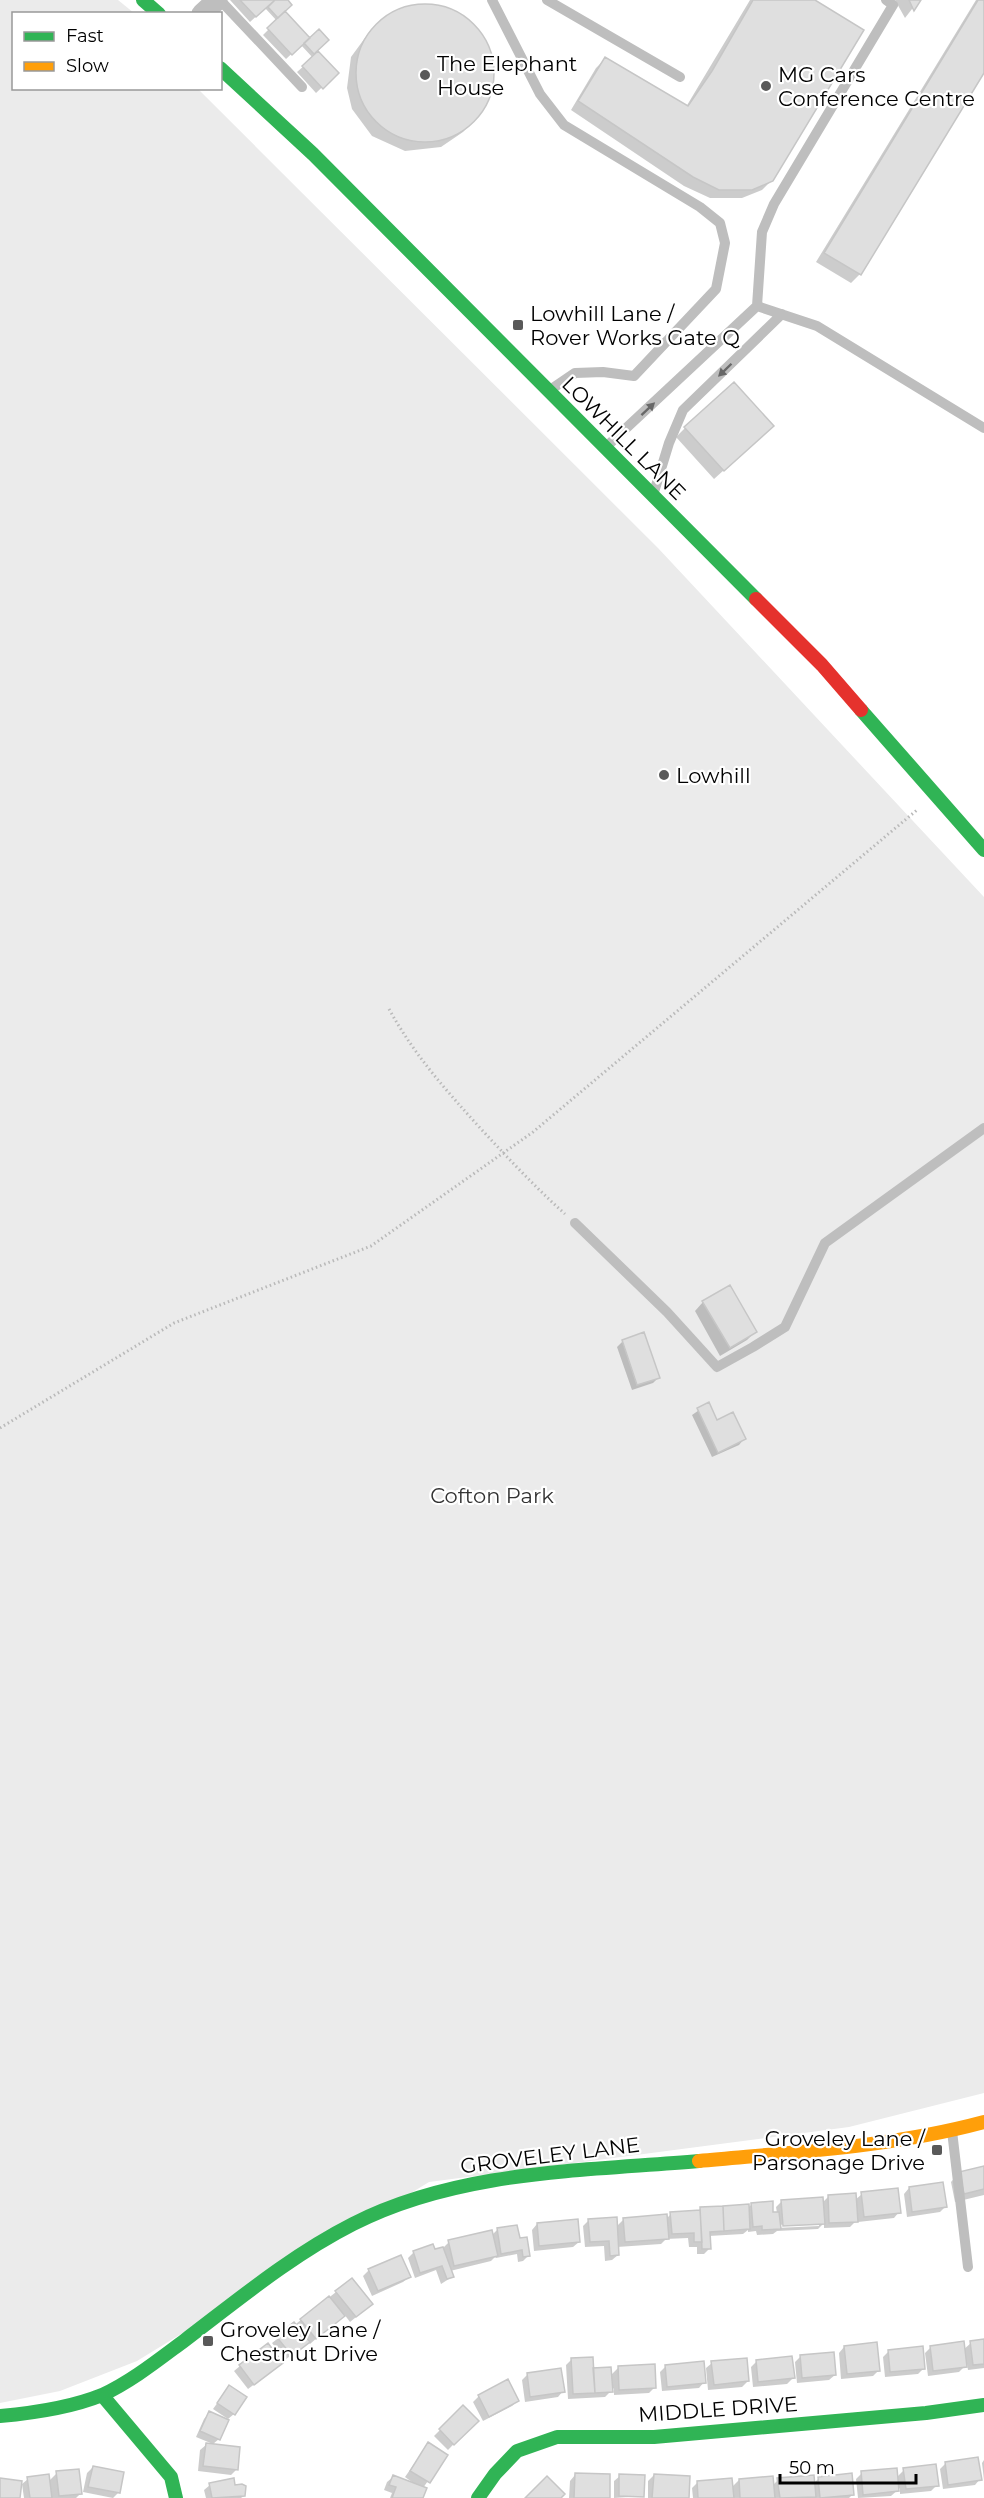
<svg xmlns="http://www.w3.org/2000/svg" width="984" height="2498" font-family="Montserrat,sans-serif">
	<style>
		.green { fill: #ebebeb }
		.shadow { fill: #0003; fill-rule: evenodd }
		.building { fill: #dfdfdf; stroke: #c6c6c6; stroke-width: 1.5 }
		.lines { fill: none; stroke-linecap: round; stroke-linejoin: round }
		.path { stroke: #b9b9b9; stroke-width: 3; stroke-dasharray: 1.5 3; stroke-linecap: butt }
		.lane { stroke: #bebebe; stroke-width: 10 }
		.street { stroke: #bebebe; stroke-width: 21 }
		.fast { stroke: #30b455; stroke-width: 14 }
		.slow { stroke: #ff9f0a; stroke-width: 14 }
		.jam { stroke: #e5322d; stroke-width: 14 }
		.oneway { fill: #686868 }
		.poi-dot { fill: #595959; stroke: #fff; stroke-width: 2 }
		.labels { text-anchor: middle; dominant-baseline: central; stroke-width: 4.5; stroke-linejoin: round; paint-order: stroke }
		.poi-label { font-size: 21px; fill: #000; stroke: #fff; text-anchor: start }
		.street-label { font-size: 21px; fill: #000; stroke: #fff }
		.park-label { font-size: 21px; fill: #323232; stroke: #fff }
	</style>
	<rect width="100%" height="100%" fill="#fff"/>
	<path class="green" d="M0 0H118L134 13 14 14V88L198 89 658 548 984 897V2093L849 2127 429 2182 137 2361 60 2391 0 2403Z"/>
	<path class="shadow" d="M230 0H286L283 12 337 73 316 93 297 72 313 58 301 45 286 59 263 35 277 21 265 8 250 22Z
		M750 0H812L772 180 762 190 742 198H710L684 186 571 110 596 68 605 59 686 107Z
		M895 0H919L905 18Z
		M976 0H984V71L860 274 851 283 816 262Z
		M421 4 450 9 470 21 487 43 494 71 486 106 463 132 441 147 405 151 372 136 352 109 347 88 351 57 370 31 380 21 399 10Z
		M685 428 763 435 714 479 676 437Z
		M703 1302 756 1331 747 1340 720 1356 695 1311Z
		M623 1341 658 1378 653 1383 632 1390 617 1347Z
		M708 1404 717 1422 744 1439 739 1445 712 1457 692 1415Z
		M984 2168V2195L955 2202 951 2182 959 2173Z
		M909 2188 945 2207 940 2212 907 2217 904 2194Z
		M862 2194 899 2212 894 2218 858 2222V2219L850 2227 824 2228V2223L818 2229 777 2231 773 2234 757 2235 756 2231 748 2232V2230L743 2234 709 2236 710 2248 704 2254H697V2247H689L688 2238 666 2239 661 2244 617 2247 618 2255 612 2260 605 2261 604 2246 585 2247 583 2226 589 2220 616 2227 624 2219H666L671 2214 697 2212 700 2209H747L752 2204 772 2214 777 2213 776 2207 782 2201 822 2203 829 2196 855 2200ZM819 2223V2226L776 2228 775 2225Z
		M537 2224 579 2242 573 2247 534 2251 532 2230Z
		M497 2230 519 2240 529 2255 523 2261 518 2262 517 2254 496 2258 495 2257 491 2261 450 2271 452 2277 441 2284 436 2270 415 2278 408 2258 413 2253 433 2246 434 2251 443 2248 449 2242 492 2235Z
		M369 2270 409 2277 403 2282 372 2296 363 2276Z
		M336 2292 366 2309 350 2322 344 2314 310 2344 308 2342 285 2360 272 2343Z
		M984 2341V2368L968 2370 967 2364 959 2372 928 2376 925 2353 931 2347 963 2350 971 2343Z
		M844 2347 878 2371 873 2376 841 2379 839 2353Z
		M889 2351 924 2368 918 2374 885 2377 883 2357Z
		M801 2356 835 2375 829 2380 797 2383 795 2362Z
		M571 2360 610 2376 619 2367 655 2387 649 2393 614 2395V2388L605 2397 568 2399 566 2365Z
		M757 2361 793 2378 787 2384 753 2387 751 2367Z
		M712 2363 748 2381 742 2387 708 2390 706 2368Z
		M240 2366 276 2368 248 2389 234 2371Z
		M666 2366 704 2382 699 2388 662 2391 660 2372Z
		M528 2374 563 2391 558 2397 525 2402 522 2380Z
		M507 2381 518 2400 512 2406 483 2421 473 2402 479 2396Z
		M229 2387 234 2414 228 2419 213 2409Z
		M463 2407 476 2421 448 2450 434 2436Z
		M209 2413 219 2439 213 2444 196 2437 204 2419Z
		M428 2444 446 2455 423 2488 421 2498H390L392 2493 384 2490 387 2482 393 2477 416 2485 405 2477Z
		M206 2445 237 2469 231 2475 198 2471 200 2450Z
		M984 2460V2480L982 2463Z
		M946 2463 980 2479 975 2485 943 2489 940 2469Z
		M93 2467 122 2474 118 2493 113 2498 83 2492 87 2473Z
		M904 2470 937 2485 931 2491 900 2494V2488L891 2496 858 2498 856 2479 862 2473 896 2478Z
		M57 2473 81 2493 76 2498H24L22 2484 28 2479 49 2481Z
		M575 2475 608 2498H569L570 2481Z
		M654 2475 687 2498H648V2481Z
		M620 2476 643 2496 614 2498V2481Z
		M819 2478 853 2494 849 2498H693L692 2488 698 2482 731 2488 739 2480 772 2486 778 2480 813 2484Z
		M210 2485 234 2487 244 2496 241 2498H206L204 2490Z"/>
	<path class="building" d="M240 0H275L256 17Z
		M275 0H288L292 5 278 18 268 7Z
		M753 0H815L864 30 773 181 752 190H719L693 177 578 101 605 57 688 106 712 71Z
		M909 0H921L914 11Z
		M978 0H984V73L861 275 824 253Z
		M356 73a69 69 0 1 1 138 0a69 69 0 1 1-138 0Z
		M285 11 310 38 292 55 267 28Z
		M319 29 329 40 314 54 304 43Z
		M318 51 339 73 323 89 302 66Z
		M734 382 774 426 724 471 684 427Z
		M730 1285 757 1332 730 1348 702 1301Z
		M644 1332 660 1378 637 1385 622 1340Z
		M709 1402 717 1420 733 1412 746 1439 718 1453 697 1408Z
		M984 2166V2189L964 2194 959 2172Z
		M943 2182 947 2207 912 2212 909 2187Z
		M898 2188 901 2213 864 2217 861 2192Z
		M856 2193 858 2222 829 2223 828 2195Z
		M823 2197 825 2224 783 2226 781 2200Z
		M773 2201V2212H779L781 2229 762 2230V2226L753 2227 751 2203Z
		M749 2204 750 2229 724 2231 723 2206Z
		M723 2206 724 2231 710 2232 711 2249H702L700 2207Z
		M700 2210 702 2242H694V2233L672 2234 670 2212Z
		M667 2214 669 2239 625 2242 623 2218Z
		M617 2217 619 2255 610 2256 609 2241 590 2242 588 2219Z
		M578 2219 580 2242 539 2246 537 2223Z
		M517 2225 520 2238 527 2237 530 2256 523 2257 522 2250 501 2254 497 2228Z
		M492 2230 498 2256 454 2266 448 2240Z
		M433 2244 435 2249 443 2247 454 2277 447 2279 442 2266 420 2273 413 2251Z
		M401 2255 411 2277 378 2291 368 2269Z
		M352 2278 373 2304 356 2317 335 2291Z
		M329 2296 345 2316 316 2339 300 2319Z
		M294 2322 310 2342 292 2356 276 2336Z
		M984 2339V2364L973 2365 970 2341Z
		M964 2341 967 2367 933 2371 930 2346Z
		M877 2342 880 2371 847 2374 844 2346Z
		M268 2343 283 2363 254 2385 239 2365Z
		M923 2346 925 2369 890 2372 888 2350Z
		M834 2352 836 2375 802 2378 800 2355Z
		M792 2356 795 2378 758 2382 756 2360Z
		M593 2357 595 2393 573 2394 571 2358Z
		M747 2358 749 2381 714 2385 711 2361Z
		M704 2361 706 2383 667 2387 665 2365Z
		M655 2364 656 2388 619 2390 618 2366Z
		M611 2367 613 2392 595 2393 593 2368Z
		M561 2368 565 2392 530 2397 527 2373Z
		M508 2379 519 2401 489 2417 478 2395Z
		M229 2385 247 2397 235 2415 217 2403Z
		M463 2405 479 2421 454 2445 439 2429Z
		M209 2411 229 2420 220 2440 200 2431Z
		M428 2442 448 2455 430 2483 410 2471Z
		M206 2443 240 2447 238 2470 203 2466Z
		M978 2457 982 2480 948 2485 945 2462Z
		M936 2464 939 2486 906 2489 903 2468Z
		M93 2466 124 2472 120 2493 88 2487Z
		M897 2468 899 2491 863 2495 861 2471Z
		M79 2469 82 2494 59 2496 56 2471Z
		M575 2473 610 2474V2498H574Z
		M852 2473 854 2495 820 2498 818 2477Z
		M49 2474 52 2498H30L27 2477Z
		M619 2474 645 2475 644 2497 619 2496Z
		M654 2474 690 2476 689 2498H652Z
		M393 2475 427 2488 423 2498H392L396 2487 389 2485Z
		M814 2475 816 2497 780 2498 777 2478Z
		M547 2476 565 2494 561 2498H525Z
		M773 2476 775 2498H740L739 2479Z
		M0 2478 22 2481 20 2498H0Z
		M234 2478 235 2485 242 2484 246 2486 245 2496 212 2498 209 2483Z
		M732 2478 734 2498H698L697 2481Z"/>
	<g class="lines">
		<path class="path" d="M389 1009C415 1056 445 1089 481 1129 508 1158 535 1187 565 1214
			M0 1428 174 1323 371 1246 533 1132 917 810"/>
		<path class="lane" d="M220 0 302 87
			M492 0 540 94 564 125 700 207 720 223 725 243 716 289 634 376 603 372 575 373 550 390
			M547 0 680 77
			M886 0 893 5 774 204 762 232 757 306 817 326 984 428
			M607 446 757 306
			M654 492 669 443 683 410 782 314
			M575 1223 667 1312 717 1367 753 1347 785 1327 825 1243 984 1128
			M952 2131 968 2267"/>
		<path class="street" d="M202 14 217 0"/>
		<path class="fast" d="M143 0 159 14
			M220 68 313 154 756 599
			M861 710 984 850
			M102 2395 171 2477 176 2498
			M0 2416C34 2413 70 2408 102 2395 132 2381 158 2360 185 2340 239 2299 292 2255 353 2224 459 2170 583 2171 699 2161
			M478 2498 495 2474 517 2451 557 2437H654L926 2413 984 2405"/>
		<path class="slow" d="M699 2161C795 2152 891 2147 984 2122"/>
		<path class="jam" d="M756 599 822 665 861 710"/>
	</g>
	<defs><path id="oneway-solid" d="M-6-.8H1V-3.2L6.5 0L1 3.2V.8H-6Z" transform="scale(1.5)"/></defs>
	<g class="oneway">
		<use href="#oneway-solid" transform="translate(725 370) rotate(136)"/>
		<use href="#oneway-solid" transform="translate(648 409) rotate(-43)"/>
	</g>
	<g class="poi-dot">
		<circle cx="425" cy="75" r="6"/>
		<circle cx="766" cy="86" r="6"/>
		<rect x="512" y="319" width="12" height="12" rx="3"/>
		<circle cx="664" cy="775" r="6"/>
		<rect x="931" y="2144" width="12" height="12" rx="3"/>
		<rect x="202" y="2335" width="12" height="12" rx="3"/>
	</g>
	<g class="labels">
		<g class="poi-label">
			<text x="437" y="63">The Elephant<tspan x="437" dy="24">House</tspan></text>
			<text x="778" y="74">MG Cars<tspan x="778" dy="24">Conference Centre</tspan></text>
			<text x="530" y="313">Lowhill Lane /<tspan x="530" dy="24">Rover Works Gate Q</tspan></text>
			<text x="676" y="775">Lowhill</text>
			<text x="925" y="2138" text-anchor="end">Groveley Lane /<tspan x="925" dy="24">Parsonage Drive</tspan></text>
			<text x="220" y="2329">Groveley Lane /<tspan x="220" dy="24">Chestnut Drive</tspan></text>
		</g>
		<g class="street-label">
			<text transform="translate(624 438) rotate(45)">LOWHILL LANE</text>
			<text transform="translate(550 2155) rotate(-7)">GROVELEY LANE</text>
			<text transform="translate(718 2409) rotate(-4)">MIDDLE DRIVE</text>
		</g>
		<g class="park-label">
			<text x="492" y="1495">Cofton Park</text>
		</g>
	</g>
	<rect x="12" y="12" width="210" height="78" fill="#ffffff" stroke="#999999" stroke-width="1.5"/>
	<rect x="24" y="32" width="30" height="9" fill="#30b455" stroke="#999999" stroke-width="1.5"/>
	<text x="66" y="42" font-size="18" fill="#000000">Fast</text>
	<rect x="24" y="62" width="30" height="9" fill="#ff9f0a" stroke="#999999" stroke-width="1.5"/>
	<text x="66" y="72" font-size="18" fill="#000000">Slow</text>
	<path d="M780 2474v9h136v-9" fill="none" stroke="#000000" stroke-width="3"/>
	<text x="789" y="2474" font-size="18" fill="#000000" stroke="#ffffff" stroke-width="4.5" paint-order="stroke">50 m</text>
</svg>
